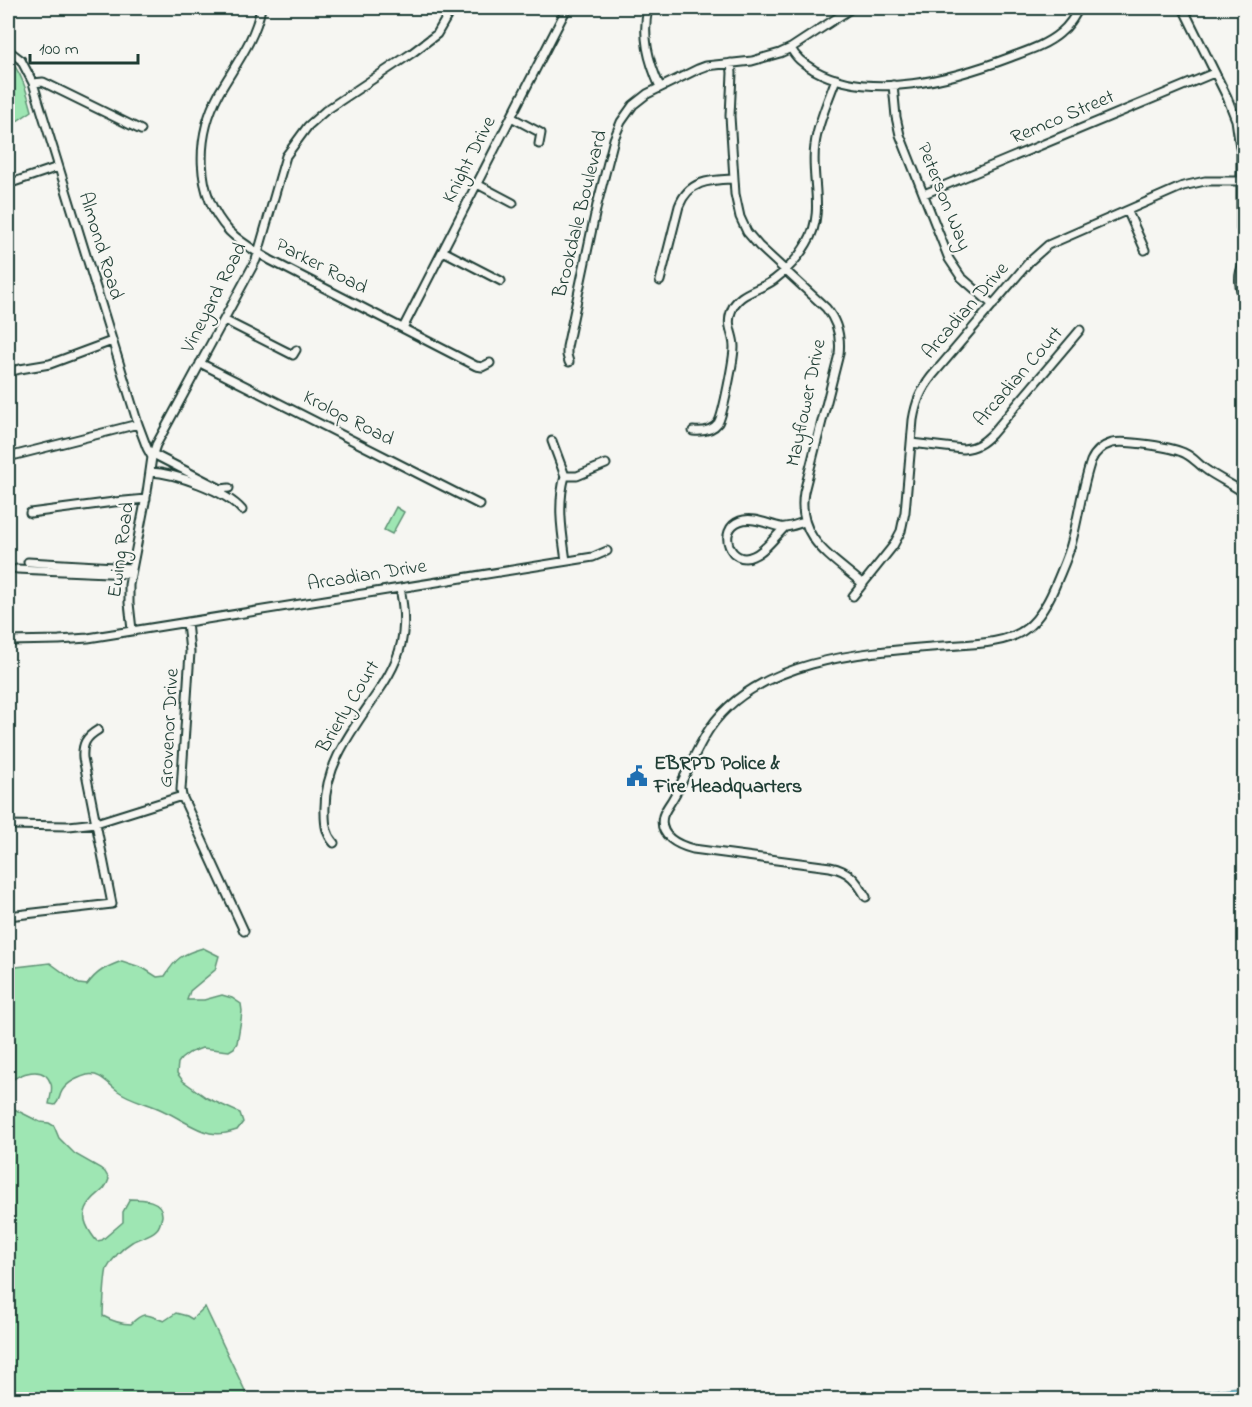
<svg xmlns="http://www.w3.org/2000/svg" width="1252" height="1407" font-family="'Indie Flower',sans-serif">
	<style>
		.green { fill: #9ee6b3; stroke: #5e9274; stroke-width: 1.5 }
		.water { fill: #88d1e9; stroke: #5e96a1; stroke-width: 1.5 }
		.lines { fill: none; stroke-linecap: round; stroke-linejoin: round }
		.street-casing { stroke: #1f3d34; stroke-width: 11 }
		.street { stroke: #f6f6f2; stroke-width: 7 }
		.labels { text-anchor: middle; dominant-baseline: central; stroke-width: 4.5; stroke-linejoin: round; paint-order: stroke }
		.street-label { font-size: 20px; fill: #1f3d34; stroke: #f6f6f2 }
		.poi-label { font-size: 20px; font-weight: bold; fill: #1f3d34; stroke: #f6f6f2; text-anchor: start }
	</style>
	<rect width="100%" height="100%" fill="#f6f6f2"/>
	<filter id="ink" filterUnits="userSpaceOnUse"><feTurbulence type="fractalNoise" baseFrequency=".0167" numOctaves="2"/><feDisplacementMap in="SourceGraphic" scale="12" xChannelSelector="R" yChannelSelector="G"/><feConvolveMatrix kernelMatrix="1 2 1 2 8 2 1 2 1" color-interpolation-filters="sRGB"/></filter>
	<g filter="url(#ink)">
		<path class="green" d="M8 60C21 68 28 96 32 111L8 127Z
			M396 507 404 512 392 534 384 530Z
			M203 948 219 956 215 970 190 991 187 1000H204L222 995 232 998 241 1004 242 1011 241 1020 237 1043 234 1048 229 1051 202 1048 189 1053 181 1059 178 1063 177 1073 183 1081 207 1098 240 1113 243 1122 237 1130C227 1133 220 1135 210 1133 195 1130 178 1117 164 1111 149 1103 132 1101 118 1091 108 1084 100 1072 87 1075 77 1078 65 1084 61 1093 59 1098 59 1101 55 1105L49 1104C50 1098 53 1089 51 1084 44 1063 19 1074 8 1083V968L50 963 79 984 87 985C97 971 106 967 122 961L143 968 157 977 165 976C176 958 182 954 203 948Z
			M8 1106 40 1122 49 1123 54 1126 59 1138 75 1154 100 1168 105 1172 109 1179C105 1192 98 1192 91 1201 79 1215 86 1227 95 1239L97 1241 102 1240 123 1222V1212L130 1199C142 1199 163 1199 162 1216 161 1221 160 1226 157 1229 151 1236 140 1237 132 1242 122 1248 112 1259 107 1269 105 1274 103 1309 103 1316 112 1321 120 1324 131 1324 145 1310 147 1315 164 1321L176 1313 187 1316 192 1319 205 1307 249 1399H8Z"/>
		<path class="water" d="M1244 1386V1399H1192L1201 1392Z"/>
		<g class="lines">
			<defs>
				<path id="street" d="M261 8C255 40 235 65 219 93 196 136 194 193 229 231 241 243 255 251 270 260L476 366 482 367 490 363
					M648 8C642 36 648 60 660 87
					M1183 8 1227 97 1236 120 1241 154V229
					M791 48C796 59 805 64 814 70 872 102 953 79 1011 57 1027 51 1046 45 1060 33 1069 26 1074 17 1079 8
					M8 50 21 60 33 83 138 424 147 448 152 457
					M731 63 732 73 730 116 735 194 740 217 747 232 759 246 826 308C837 321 841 337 839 354L804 492C796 539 832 557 863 584
					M33 83 43 82 141 130
					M893 85 896 117 900 135 949 259 961 277 993 305
					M511 117 541 133 539 144
					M8 184 58 167
					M477 184 513 203
					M924 194 1214 73
					M1128 212 1145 250
					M443 251 501 281
					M1244 263C1237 275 1239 287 1244 300
					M660 281 679 206C689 180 710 180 734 179
					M224 320 293 355 296 350
					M403 328 567 8
					M569 362 567 355V347L597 205 614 139 621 122 633 105 647 94 698 69 706 66 752 61 780 53 791 48 852 8
					M200 363 480 505
					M8 372 20 369 50 364 112 341
					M693 431C703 432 712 431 718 423 723 416 734 358 734 347 734 334 726 326 731 312 737 292 759 291 774 280 786 271 799 257 807 243 826 212 810 178 815 145 817 125 829 98 836 79
					M552 441 565 476
					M911 443 963 449C976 448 983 443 992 434L1080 330
					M153 454 221 489 229 488
					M16 455 138 424
					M150 472C175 473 226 491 242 510
					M565 476C557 505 562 532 566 561
					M565 476H577L606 464
					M30 513 114 502 146 499
					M784 528C775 537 765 551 753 556 731 567 716 530 740 521 753 516 769 525 781 527 788 528 797 524 804 522
					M28 562 132 568
					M17 569 131 574
					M853 596 893 546 901 531 905 512 913 420C916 402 921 390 932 376L1029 262 1048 245 1183 186 1205 181H1244
					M187 622 190 652 181 790 182 796 244 931
					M132 630 129 603V585L147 492 152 457 156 445 167 425 256 260 286 156 308 126 325 111 412 53 437 34 452 8
					M8 641 59 640 88 638 593 557 607 551
					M8 825 69 826 96 823 182 796
					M334 843C326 834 325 824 325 813 323 766 353 729 378 692 385 682 391 672 396 660 406 636 405 613 400 588
					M866 897C856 880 850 871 830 867L693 849C678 845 658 836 663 816 665 810 669 805 672 800 686 777 695 750 710 728 758 658 867 652 943 646 968 644 1006 645 1027 628 1042 616 1051 597 1058 579 1063 567 1069 554 1072 541 1079 515 1082 487 1091 461 1095 452 1102 446 1112 443 1125 440 1174 447 1186 454 1194 458 1200 466 1208 471 1220 479 1233 485 1244 493
					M8 916 112 904 83 758C82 744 86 737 98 730"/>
			</defs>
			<use href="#street" class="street-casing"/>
			<use href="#street" class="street"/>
		</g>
	</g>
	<defs>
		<symbol id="civic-bare" viewBox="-9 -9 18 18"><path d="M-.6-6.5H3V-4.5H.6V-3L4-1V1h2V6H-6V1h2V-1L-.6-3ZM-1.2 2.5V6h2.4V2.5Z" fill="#1f6fb2" stroke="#f6f6f2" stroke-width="2.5" paint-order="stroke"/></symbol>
	</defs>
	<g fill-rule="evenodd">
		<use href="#civic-bare" x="622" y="761" width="30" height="30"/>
	</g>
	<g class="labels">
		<g class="street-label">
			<text transform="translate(1063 118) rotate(-23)">Remco Street</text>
			<text transform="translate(470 160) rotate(-63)">Knight Drive</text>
			<text transform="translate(943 197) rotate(68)">Peterson Way</text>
			<text transform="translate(581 214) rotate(-76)">Brookdale Boulevard</text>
			<text transform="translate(100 246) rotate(73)">Almond Road</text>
			<text transform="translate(321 267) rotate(27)">Parker Road</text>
			<text transform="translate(215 298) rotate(-63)">Vineyard Road</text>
			<text transform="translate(966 311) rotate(-49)">Arcadian Drive</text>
			<text transform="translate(1019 377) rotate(-49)">Arcadian Court</text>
			<text transform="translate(807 403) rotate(-78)">Mayflower Drive</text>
			<text transform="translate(348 419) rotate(27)">Krolop Road</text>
			<text transform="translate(122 550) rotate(-82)">Ewing Road</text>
			<text transform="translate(367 576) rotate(-9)">Arcadian Drive</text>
			<text transform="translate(349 707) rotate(-59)">Brierly Court</text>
			<text transform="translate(170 728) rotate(-87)">Grovenor Drive</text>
		</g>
		<g class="poi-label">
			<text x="654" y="764">EBRPD Police &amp;<tspan x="654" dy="23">Fire Headquarters</tspan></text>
		</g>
	</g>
	<rect width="1252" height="1407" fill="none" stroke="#f6f6f2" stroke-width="30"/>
	<rect x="15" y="15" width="1222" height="1377" fill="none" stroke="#1f3d34" stroke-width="2" filter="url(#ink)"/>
	<path d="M30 54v9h108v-9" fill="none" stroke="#1f3d34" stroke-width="3"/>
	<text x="39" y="54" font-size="18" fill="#1f3d34" stroke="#f6f6f2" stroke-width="4.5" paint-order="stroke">100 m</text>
</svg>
